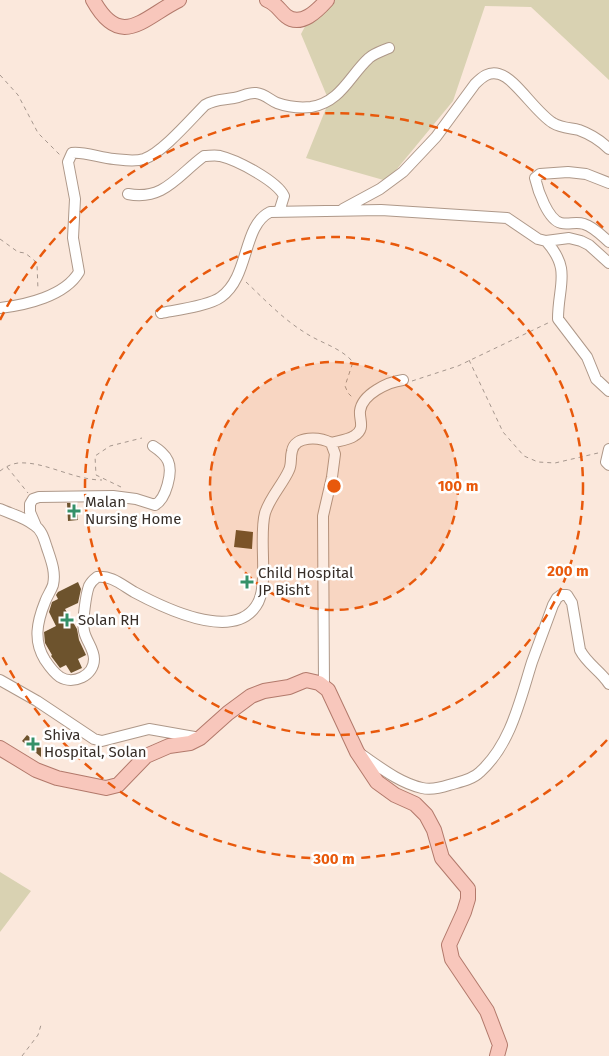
<svg xmlns="http://www.w3.org/2000/svg" width="609" height="1056" font-family="'Fira Sans',sans-serif">
	<style>
		.green { fill: #d9d2b2 }
		.building { fill: #6d532d }
		.lines { fill: none; stroke-linecap: round; stroke-linejoin: round }
		.minor-casing { stroke: #ae9889; stroke-width: 12 }
		.major-casing { stroke: #b2796b; stroke-width: 16 }
		.path { stroke: #a6978e; stroke-width: 1; stroke-dasharray: 4 4; stroke-linecap: butt }
		.minor { stroke: #fff; stroke-width: 10 }
		.major { stroke: #f8c7bc; stroke-width: 14 }
		.ring { fill: none; stroke: #e8590c; stroke-width: 2.5; stroke-dasharray: 9 6 }
		.poi-dot { fill: #359169; stroke: #fff; stroke-width: 2 }
		.labels { text-anchor: middle; dominant-baseline: central; stroke-width: 5; stroke-linejoin: round; paint-order: stroke }
		.poi-label { font-size: 15px; fill: #372e28; stroke: #fff; text-anchor: start }
		.centre { fill: #e8590c; stroke: #fff; stroke-width: 2.5 }
		.ring-label { font-size: 15px; text-anchor: middle; font-weight: bold; fill: #e8590c; stroke: #fff; stroke-width: 5; stroke-linejoin: round; paint-order: stroke }
	</style>
	<rect width="100%" height="100%" fill="#fbe8dc"/>
	<path class="green" d="M319 0H609V80L531 7 485 6 453 101 387 181 306 158 329 101 301 34Z
		M0 872 31 891 0 932Z"/>
	<path class="building" d="M67 503H77L78 520 68 521Z
		M236 530 253 532 252 549 234 547Z
		M78 582 81 589 78 603 65 609 77 629 79 640 86 655 78 659 82 668 71 673 66 665 60 668 51 656 52 655 45 643 44 632 56 626 49 612 52 602 58 599 56 595 58 592Z
		M27 735 41 746V757L22 741Z"/>
	<g class="lines">
		<defs>
			<path id="minor" d="M609 183 586 174 568 172 540 174 535 178C538 191 548 220 561 223 569 225 576 221 584 224 594 227 602 236 609 242
				M128 194C164 201 178 175 204 156 209 156 215 155 220 156 237 160 277 181 284 196L279 212
				M343 209 380 189 403 172 436 137 475 84C482 77 489 71 499 74 515 78 536 113 553 123 561 128 571 128 579 130 590 134 601 141 609 149
				M546 241C572 270 558 285 558 319L587 357 596 379 609 391
				M0 308C26 305 65 296 79 272L73 238 75 199 68 162 72 153C82 151 101 158 114 159 124 160 134 162 144 159 162 153 191 119 205 105 215 99 223 100 234 98 242 97 248 92 256 93 265 94 270 100 277 103 288 107 300 108 311 107 341 102 350 75 369 58 375 53 382 51 389 48
				M161 313C176 310 209 306 221 297 250 276 242 226 270 212L381 210 507 218 538 239 546 241 569 238 581 241 589 245 609 263
				M331 443C338 441 348 440 354 436 366 429 359 420 360 411 362 394 388 382 403 380
				M609 449 606 462 609 465
				M0 509C11 514 24 517 34 525 42 530 44 539 47 548 51 560 56 572 53 585 51 591 47 596 45 602 37 622 33 641 45 660 49 666 54 673 60 677 73 685 94 676 94 659 94 649 86 641 84 631 82 622 86 594 89 586 91 582 93 580 97 577 111 575 122 585 134 592 162 607 232 642 256 606 270 587 258 538 265 513 270 497 283 484 289 470 292 464 290 458 292 451 295 435 320 437 331 443L335 454 332 477 323 516 324 687
				M36 526 30 512V504L33 499 39 497 113 496 136 499 155 505C166 499 173 472 168 461 165 454 159 450 153 446
				M0 680 37 701 94 739 102 741 149 729 200 738
				M362 755C381 768 400 783 422 788 431 790 440 788 449 785 459 782 472 780 480 772 511 744 520 700 532 662 539 643 546 624 553 605L557 598 561 595H567L572 603 580 650C587 664 601 671 609 684"/>
			<path id="major" d="M93 0C121 51 144 17 179 0
				M267 0C276 3 279 10 286 16 301 28 318 10 327 0
				M0 748 36 770 57 778 106 788 118 785 146 756 169 746 190 743 200 738 228 713 251 696 264 691 289 687 306 680 319 683 328 690 357 752 377 782 395 795 415 804 426 815 434 830 442 858 468 889V899L464 912 449 945 452 959 487 1011 500 1045 497 1056"/>
		</defs>
		<use href="#minor" class="minor-casing"/>
		<use href="#major" class="major-casing"/>
		<path class="path" d="M0 75 18 95 38 133 60 155
			M0 239 18 252 25 253 34 260 37 264 38 290
			M246 282C264 299 283 319 304 332 320 343 340 347 353 362L345 386 348 393 354 399
			M469 360 503 432 524 456 538 462 555 463 598 453
			M412 381 458 366 550 322
			M7 467 28 493
			M0 471C5 467 11 464 18 463 45 461 73 480 102 480
			M121 487 96 475 95 456 110 446 142 438
			M22 1056 38 1035 41 1025"/>
		<use href="#minor" class="minor"/>
		<use href="#major" class="major"/>
	</g>
	<circle cx="334" cy="486" r="124" fill="#e8590c" fill-opacity=".12"/>
	<g class="ring">
		<circle cx="334" cy="486" r="124"/>
		<circle cx="334" cy="486" r="249"/>
		<path d="M607 740A373 373 0 0 1 0 652M0 320A373 373 0 0 1 607 232"/>
	</g>
	<g class="poi-dot">
		<path d="M71.5 503.5h5v5h5v5h-5v5h-5v-5h-5v-5h5z"/>
		<path d="M244.5 574.5h5v5h5v5h-5v5h-5v-5h-5v-5h5z"/>
		<path d="M64.5 612.5h5v5h5v5h-5v5h-5v-5h-5v-5h5z"/>
		<path d="M30.5 736.5h5v5h5v5h-5v5h-5v-5h-5v-5h5z"/>
	</g>
	<g class="labels">
		<g class="poi-label">
			<text x="85" y="502">Malan<tspan x="85" dy="17">Nursing Home</tspan></text>
			<text x="258" y="573">Child Hospital<tspan x="258" dy="17">JP Bisht</tspan></text>
			<text x="78" y="620">Solan RH</text>
			<text x="44" y="735">Shiva<tspan x="44" dy="17">Hospital, Solan</tspan></text>
		</g>
	</g>
	<circle cx="334" cy="486" r="8" class="centre"/>
	<g class="ring-label">
		<text x="458" y="491">100 m</text>
		<text x="568" y="576">200 m</text>
		<text x="334" y="864">300 m</text>
	</g>
</svg>
